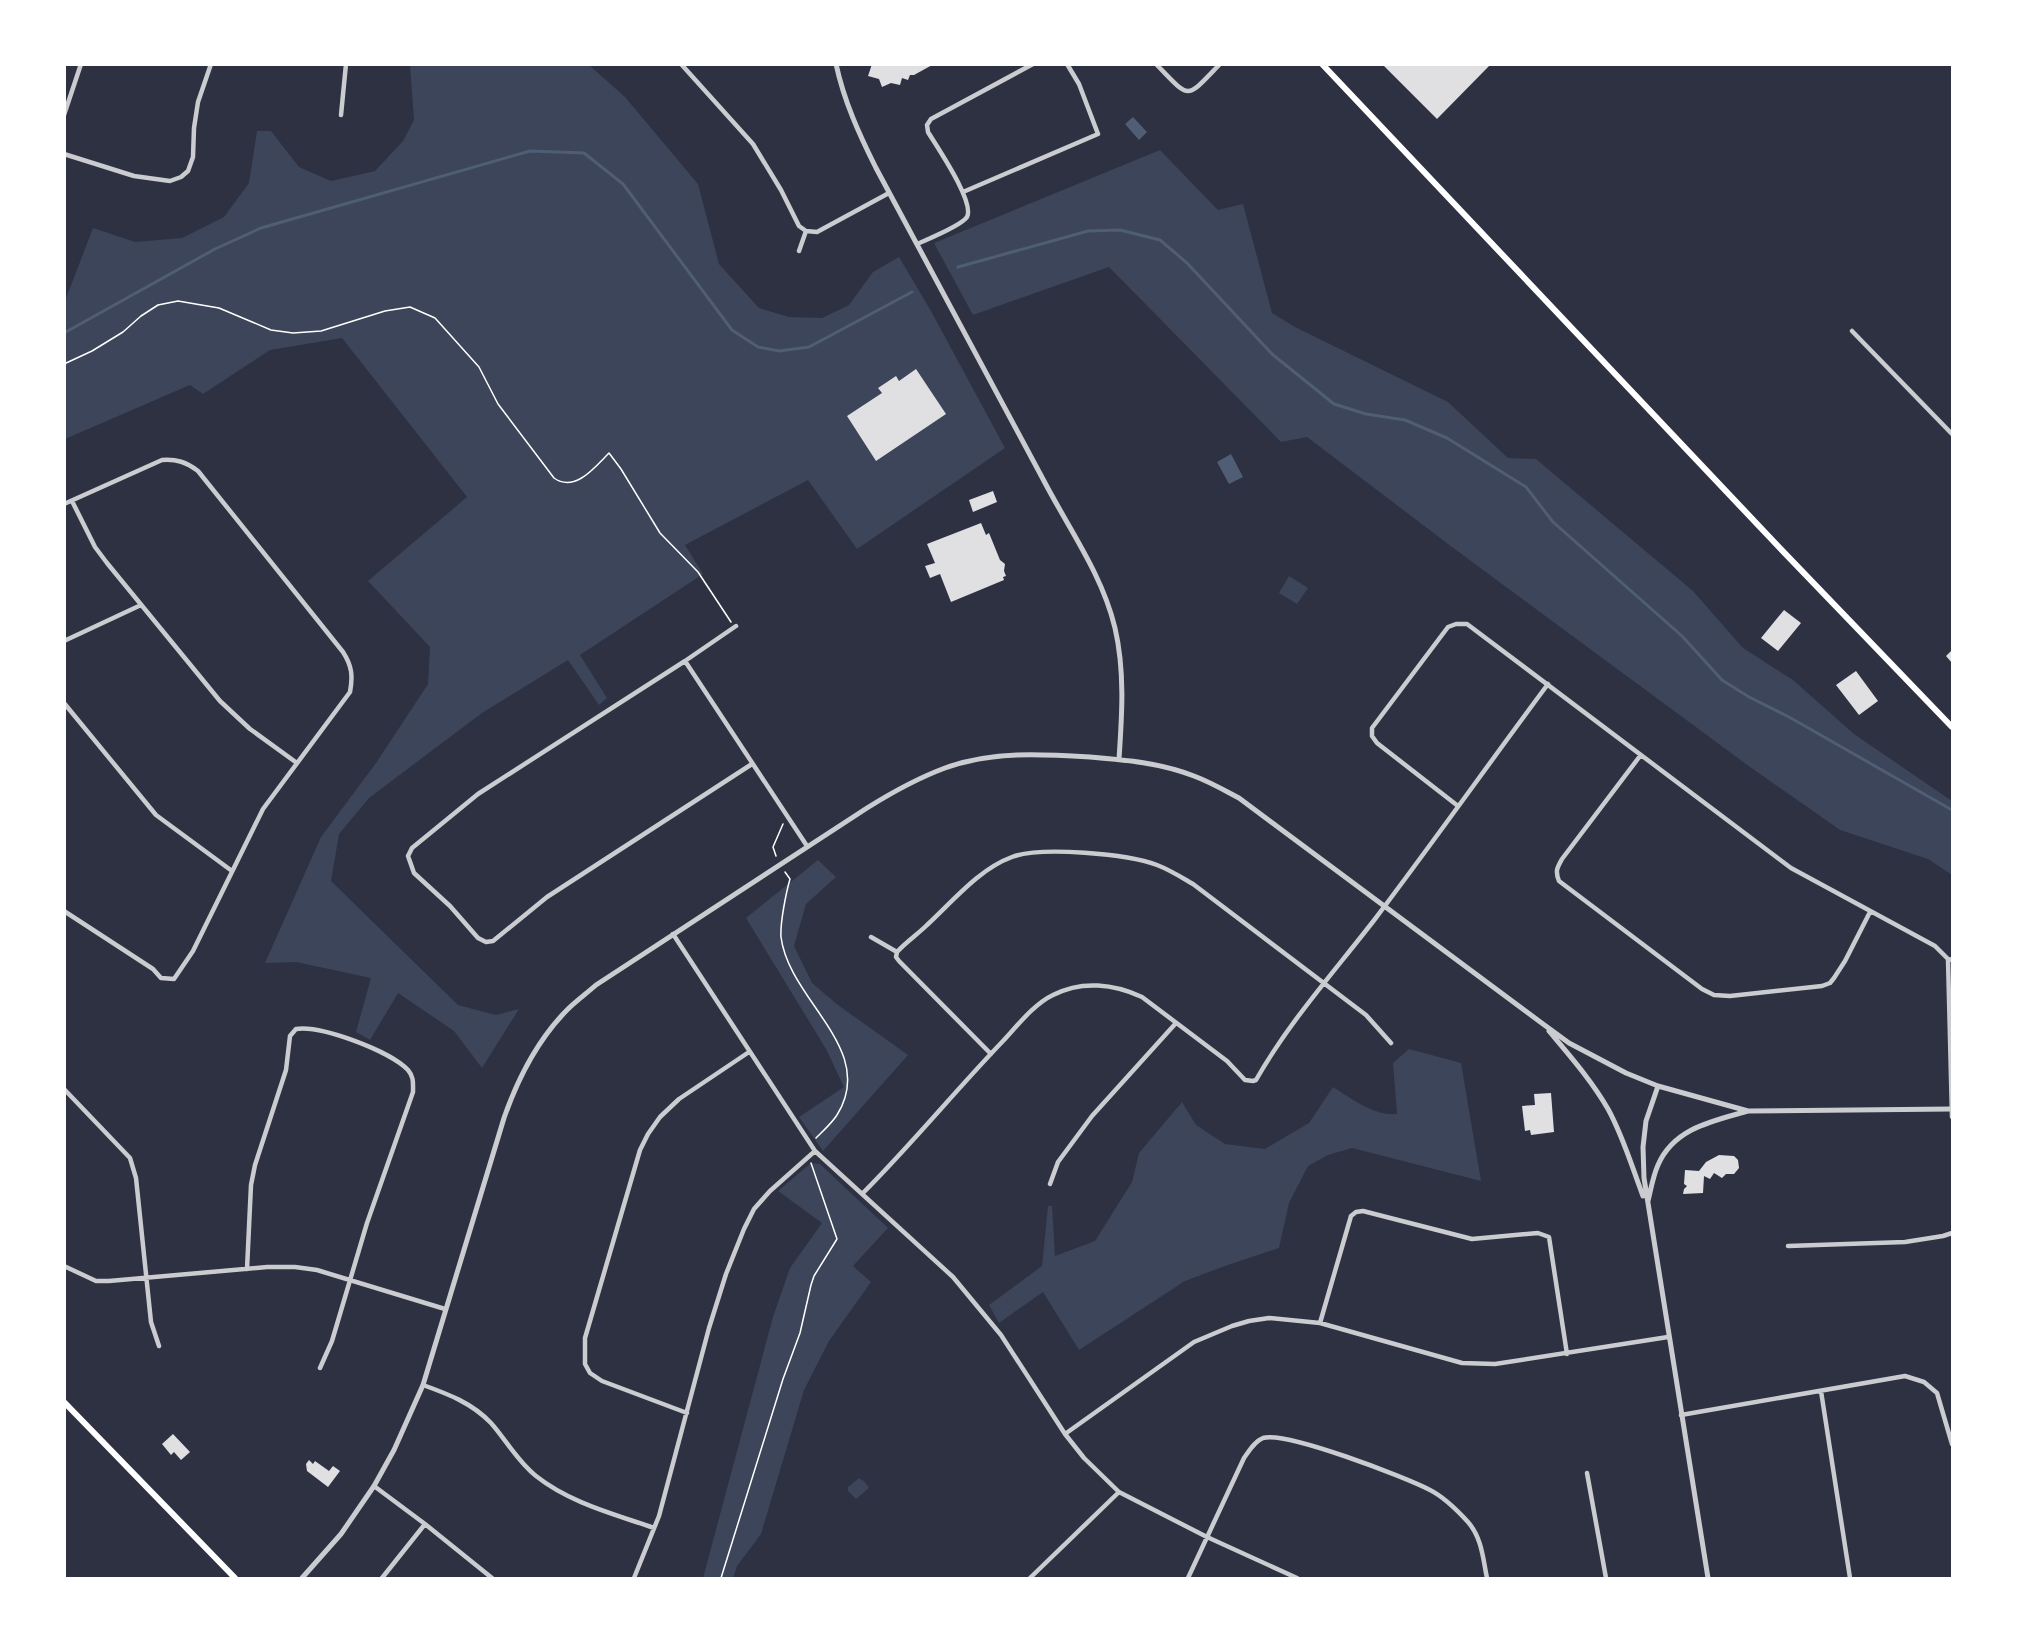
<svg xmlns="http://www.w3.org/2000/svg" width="2017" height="1643" font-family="Barlow,sans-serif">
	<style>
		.green { fill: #3c4559 }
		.water { fill: #4f5d75 }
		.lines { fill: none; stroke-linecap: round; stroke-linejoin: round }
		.stream { stroke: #4f5d75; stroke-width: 3 }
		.building { fill: #e0e0e3 }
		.path { stroke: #fff; stroke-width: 1.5 }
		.minor { stroke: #caccd0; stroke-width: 4.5 }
		.tertiary { stroke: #caccd0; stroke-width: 5 }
		.secondary { stroke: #fff; stroke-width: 6 }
	</style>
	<rect width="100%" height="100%" fill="#2d3142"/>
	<path class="green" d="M588 64 625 97 698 184 719 264 759 308 789 317 822 318 849 305 873 272 899 257 931 311 1005 448 857 549 808 480 685 545 703 574 580 655 607 698 599 705 568 660 482 713 369 798 339 834 331 881 458 1005 496 1015 519 1009 482 1068 454 1031 398 993 370 1040 356 1032 371 978 296 962 265 963 321 837 376 763 428 684 430 647 368 581 467 497 342 338 270 350 203 394 190 385 65 439V301L93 228 135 242 182 238 224 217 249 183 257 131H271L299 167 331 181 375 171 403 141 414 120 410 65Z
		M1160 150 1218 210 1243 204 1272 313 1295 327 1448 402 1508 458 1536 459 1693 591 1743 648 1793 680 1854 734 1952 801V875L1928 859 1840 830 1750 767 1452 547 1307 437 1281 442 1109 267 973 315 934 243Z
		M1289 576 1308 588 1297 604 1279 593Z
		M818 860 836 877 806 904 794 946 812 983 838 1005 908 1055 823 1151 799 1117 844 1087 826 1049 746 918Z
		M1409 1049 1461 1063 1481 1181 1352 1148 1328 1155 1308 1166 1289 1203 1279 1248 1225 1266 1185 1281 1079 1350 1043 1292 999 1323 989 1305 1042 1266 1048 1206H1052L1055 1256 1095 1241 1132 1182 1139 1153 1182 1102 1196 1125 1225 1144 1265 1149 1309 1123 1333 1087C1352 1099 1374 1116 1397 1114L1393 1063Z
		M811 1163 820 1164 888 1228 853 1266 871 1282 829 1341 804 1390 761 1534 737 1566 733 1578H703L773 1317 790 1268 822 1223 778 1191Z
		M859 1478 864 1481 869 1488 856 1499 848 1491V1487Z"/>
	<path class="water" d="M1133 117 1147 132 1139 140 1125 124Z
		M1231 454 1243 477 1229 484 1217 462Z"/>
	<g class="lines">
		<path class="stream" d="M958 267 1088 231 1120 230 1160 240 1187 263 1272 354 1334 404 1366 414 1405 420 1447 438 1526 487 1553 522 1682 636 1722 680 1749 697 1789 717 1952 810
			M64 333 215 249 261 228 530 151 584 153 623 184 732 330 758 347 779 351 809 347 912 292"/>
	</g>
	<path class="building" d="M872 64H934L914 75H910L908 80 902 78 900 85 891 83 882 87 879 79 868 76Z
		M1382 64H1491L1437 119Z
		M916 369 946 414 876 461 847 416 882 393 878 388 896 376 899 381Z
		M993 491 997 502 973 512 969 500Z
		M981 523 986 535 989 533 1000 560 1005 564 1004 571 1006 576 1003 577 1004 580 951 602 940 574 930 578 925 566 935 563 927 544Z
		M1784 610 1801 623 1778 651 1761 638Z
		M1952 650V663L1946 656Z
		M1856 671 1878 701 1859 715 1836 685Z
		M1551 1093 1554 1132 1531 1135 1530 1130 1525 1131 1522 1106 1535 1105 1534 1094Z
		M1719 1155 1734 1156 1738 1160 1739 1168 1734 1174H1726L1722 1178 1714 1173 1710 1179 1704 1176 1703 1193 1683 1194 1684 1189 1687 1186 1684 1184 1685 1170 1699 1171 1706 1162Z
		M173 1434 190 1452 181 1460 174 1452 171 1455 162 1444Z
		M309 1460 313 1464 315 1461 329 1471 333 1466 340 1471 328 1487 307 1471 306 1464Z"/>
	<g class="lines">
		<path class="path" d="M64 364 92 351 123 332 141 316 158 305 178 301 219 308 271 330 293 333 321 331 385 311 410 307 435 318 479 367 498 404 554 478C575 493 595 467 609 453L621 469 660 533 698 572 731 622
			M776 856 773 847 783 824
			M785 872 790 879C786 893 780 923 781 937 789 1001 878 1049 837 1115 832 1123 823 1131 816 1138
			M721 1578 783 1379 800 1333 811 1285 814 1276 837 1239 811 1163"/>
		<path class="minor" d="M681 64 753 144 781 190 799 226 806 231 817 232 889 193
			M1156 64C1191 100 1185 100 1220 64
			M64 115 81 64
			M341 115 346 64
			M64 154 134 176 170 181 181 177 188 171 193 157 194 128 198 102 211 64
			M963 192 1098 134 1079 84 1067 64
			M917 244C928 239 961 226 967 217 975 202 937 147 928 132L927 125 931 119 1033 64
			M799 251 806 231
			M1852 331 1952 434
			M72 501 95 547 107 563 220 701 250 729 297 763
			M64 504 162 460C177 459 186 462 198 471L343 652C352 666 353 676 350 692L263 809 193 951 174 979 161 978 153 969 64 911
			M736 626 685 661 478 794 412 848 408 856 414 873 450 906 478 938 486 942 493 941 547 897 752 764
			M64 641 141 605
			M685 661 807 846
			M64 703 156 815 232 871
			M1640 756 1562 859C1557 868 1555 871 1559 881L1702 989 1714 995 1730 996 1822 986 1830 983 1834 978 1845 961 1870 912
			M1458 806 1377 743 1372 736V728L1448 627 1456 624H1467L1791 868 1935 946 1948 959 1952 960
			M673 934 815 1151 953 1277 1001 1335 1065 1434 1084 1458 1119 1492 1207 1537 1297 1578
			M871 937 897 952
			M1948 959 1952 1117
			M991 1054 899 961 896 957 897 952C906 942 918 934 927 925 953 901 979 869 1012 857 1041 846 1128 854 1157 865 1170 870 1181 877 1193 884L1366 1015 1391 1043
			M64 1089 130 1158 136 1178 151 1322 159 1346
			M1050 1184 1058 1162 1092 1116 1176 1023
			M862 1194C911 1145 955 1091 1003 1041 1017 1026 1034 1004 1053 995 1082 980 1114 984 1142 997L1227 1061 1245 1080 1253 1081 1256 1080C1289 1022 1334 972 1375 919 1434 841 1490 762 1548 684
			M1788 1246 1905 1242 1943 1236 1952 1233
			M64 1266 96 1281H109L267 1267H295L317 1270 445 1309
			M247 1269 251 1185 255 1165 286 1070 290 1036 296 1029C321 1025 390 1051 408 1070 414 1077 413 1083 413 1092L367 1223 332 1341 320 1368
			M1320 1323 1351 1216 1356 1212 1363 1211 1472 1239 1538 1233 1549 1237 1567 1354
			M423 1385C448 1394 472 1403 491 1423 506 1440 518 1462 536 1476 570 1503 614 1514 654 1528
			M1821 1391 1850 1578
			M687 1413 602 1381 590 1373 585 1364V1338L640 1150 648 1134 660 1117 679 1099 749 1052
			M1681 1415 1905 1376 1924 1382 1937 1393 1952 1444
			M1065 1434 1194 1342 1232 1326 1249 1321 1269 1318 1320 1323 1462 1363 1495 1364 1668 1337
			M1587 1473 1606 1578
			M374 1486 425 1524 492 1578
			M382 1578 425 1524
			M634 1578 659 1516 709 1328 726 1274 744 1229 754 1209 770 1191 815 1151
			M1030 1578 1119 1492
			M1188 1578 1244 1458C1249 1451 1255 1441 1263 1438 1286 1431 1405 1477 1430 1490 1444 1497 1457 1510 1468 1522 1482 1538 1483 1559 1487 1578"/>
		<path class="tertiary" d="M836 64C844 101 859 134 876 168 932 272 988 376 1044 481 1069 529 1102 574 1115 628 1125 671 1122 715 1119 759
			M1549 1031C1570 1056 1592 1081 1608 1109 1623 1136 1632 1167 1643 1196
			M1658 1086 1646 1121 1643 1147 1644 1178 1708 1578
			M1648 1201C1651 1189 1653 1176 1658 1165 1674 1128 1713 1121 1748 1111
			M302 1578 341 1534 374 1486 394 1450 423 1385 504 1118C518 1078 537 1040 568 1009 576 1001 587 993 596 985L867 808C891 793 918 778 945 768 992 751 1041 754 1090 757 1126 760 1161 763 1194 776 1210 782 1224 790 1239 798L1543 1024 1569 1043 1626 1073 1658 1086 1748 1111 1952 1109"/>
		<path class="secondary" d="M1322 64 1776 544 1952 727
			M64 1402 235 1578"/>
	</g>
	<rect width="2017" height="1643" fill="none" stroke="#ffffff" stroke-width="132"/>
</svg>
